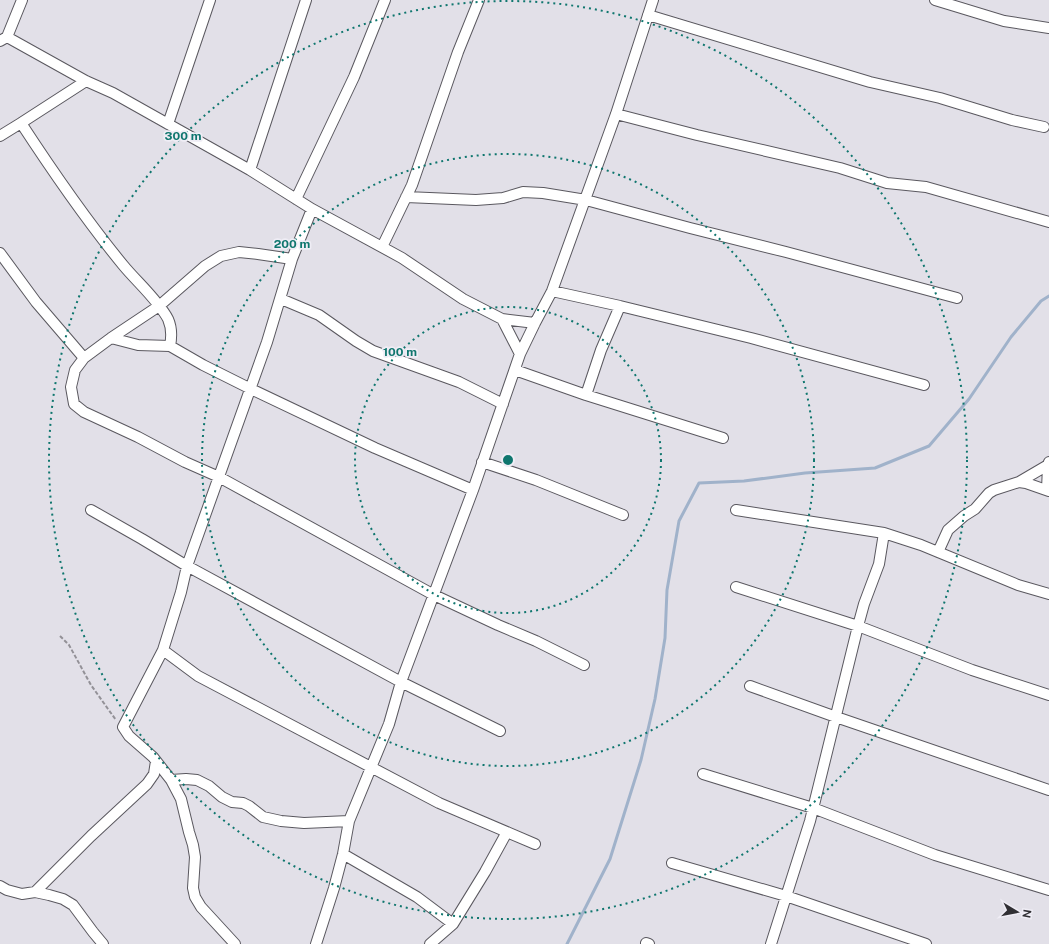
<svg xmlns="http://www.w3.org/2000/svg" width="1049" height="944" font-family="'Public Sans',sans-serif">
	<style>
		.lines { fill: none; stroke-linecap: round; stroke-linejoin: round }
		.stream { stroke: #a0b2ca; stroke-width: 3 }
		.minor-casing { stroke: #5a585f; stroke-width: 12 }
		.path { stroke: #939197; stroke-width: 2; stroke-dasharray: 4 2; stroke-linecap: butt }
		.minor { stroke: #fff; stroke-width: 10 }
		.ring { fill: none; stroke: #0f766e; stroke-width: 2; stroke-dasharray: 2 4 }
		.centre { fill: #0f766e; stroke: #efedf5; stroke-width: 2 }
		.ring-label { font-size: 12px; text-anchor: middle; font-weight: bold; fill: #0f766e; stroke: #efedf5; stroke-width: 3.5; stroke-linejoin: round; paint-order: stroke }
	</style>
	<rect width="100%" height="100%" fill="#e2e0e8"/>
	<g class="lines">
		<path class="stream" d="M567 944 610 859 641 760 655 699 665 638 667 590 679 521 699 483 744 481 805 473 875 468 929 446 969 399 1011 337 1041 301 1049 296"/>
		<defs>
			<path id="minor" d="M935 0 1004 21 1049 28
				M648 15 870 82 940 98 1012 120 1044 127
				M7 37 86 81 113 93 250 170 312 209 402 258 463 299 502 319 535 323
				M0 41 7 37 22 0
				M86 81 21 123C53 172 86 220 123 265 136 281 158 300 168 319 172 328 172 336 170 346L203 365 251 389 375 448 473 490
				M616 114 697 135 840 168 887 183 926 187 1049 222
				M168 124 210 0
				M0 136 21 123
				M250 170 306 0
				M406 197 476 200 503 198 523 192 543 193 586 200 690 228 786 252 957 298
				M296 199 354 77 385 0
				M382 247 412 185 458 52 479 0
				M0 253 36 302 84 358
				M292 259 258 254 239 252 221 256 205 266 159 306 111 338 84 358 75 370 71 387 74 404 84 412 138 437 185 462 219 477 434 595 498 625 536 641 584 665
				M552 291 620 306 751 338 924 385
				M281 299 319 315 356 341 373 351 459 382 503 404
				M502 319 520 354
				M111 338 138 345 170 346
				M515 370 586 395 723 438
				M586 395 601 350 620 306
				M482 462 536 480 623 515
				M1019 482 1048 465
				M1047 490 1048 465 1049 462
				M91 510 142 539 187 566 401 682 500 731
				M736 510 884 533 921 545 1018 585 1049 594
				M938 552 948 530 964 516 975 509 989 493 994 490 1019 482 1026 483 1049 491
				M736 587 858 626 972 670 1049 695
				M163 650 198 676 439 803 535 844
				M750 686 836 717 1049 790
				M703 774 813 808 935 855 1049 890
				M171 780 186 779 197 780 209 786 222 797 232 802 243 803 249 806 263 817 281 821 304 823 349 821
				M343 854 417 897 453 924
				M672 863 786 896 926 944
				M0 886 7 890 22 894 35 892 49 895 63 899 73 905 93 932 103 944
				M35 892 91 836 147 784 154 774 156 761
				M646 943 649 944
				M235 944 201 907 195 897 193 888 195 857 193 845 189 832 181 799 171 780 153 757 129 736 123 727 163 650 181 592 187 566 267 342 292 259 312 209
				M316 944 334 888 343 854 349 821 389 724 401 682 473 490 520 354 535 323 552 291 616 114 653 0
				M430 944 453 924 485 872 507 832
				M771 944 810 821 858 626 864 604 879 564 884 533"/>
		</defs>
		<use href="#minor" class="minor-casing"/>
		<path class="path" d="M60 636 69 645 91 685 108 709 116 720"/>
		<use href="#minor" class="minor"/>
	</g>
	<g class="ring">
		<circle cx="508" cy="460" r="153"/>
		<circle cx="508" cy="460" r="306"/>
		<circle cx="508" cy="460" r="459"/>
	</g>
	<circle cx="508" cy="460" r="6" class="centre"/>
	<g class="ring-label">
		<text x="183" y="140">300 m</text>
		<text x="292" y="248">200 m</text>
		<text x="400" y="356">100 m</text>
	</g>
	<g transform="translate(1017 912) rotate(100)" stroke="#efedf5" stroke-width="3" paint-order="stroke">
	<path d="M0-3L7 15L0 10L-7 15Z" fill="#302f33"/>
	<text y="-6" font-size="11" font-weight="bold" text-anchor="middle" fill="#302f33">N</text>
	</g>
</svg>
